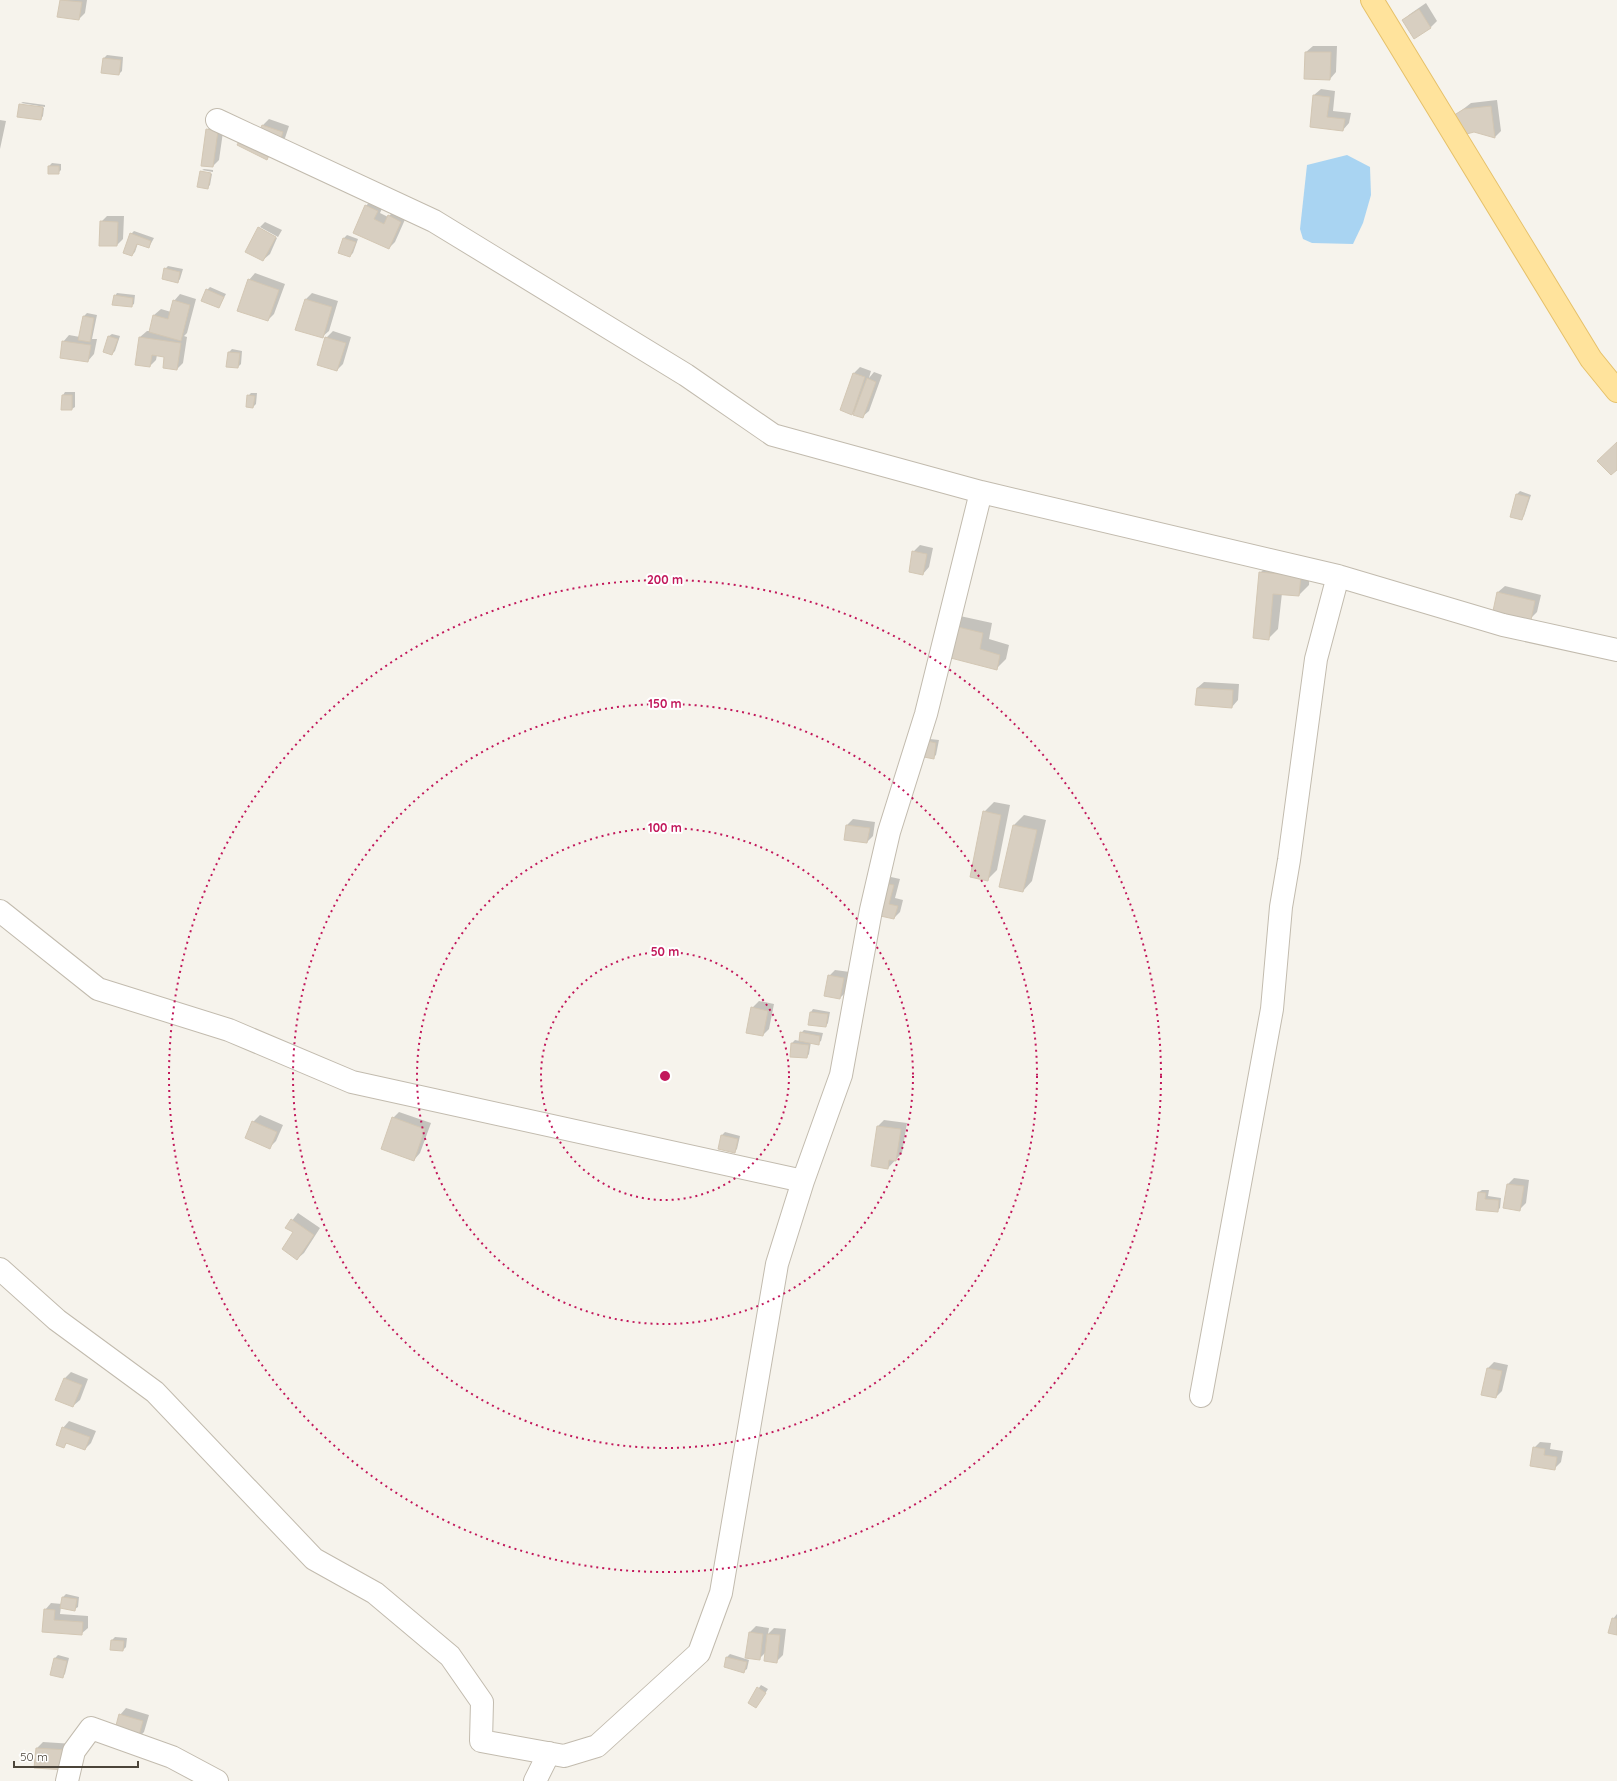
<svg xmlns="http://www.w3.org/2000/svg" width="1617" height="1781" font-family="Quicksand,sans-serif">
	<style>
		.water { fill: #a9d4f2 }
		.shadow { fill: #0003 }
		.building { fill: #d8cfc1; stroke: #d3c7b4 }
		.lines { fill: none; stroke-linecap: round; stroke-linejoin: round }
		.minor-casing { stroke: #c2bbae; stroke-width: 24 }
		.major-casing { stroke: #e6c16a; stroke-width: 24 }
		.minor { stroke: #fff; stroke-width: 22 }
		.major { stroke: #ffe39c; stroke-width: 22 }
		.ring { fill: none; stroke: #c2185b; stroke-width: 2; stroke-dasharray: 2 4 }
		.centre { fill: #c2185b; stroke: #fff; stroke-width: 2 }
		.ring-label { font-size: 12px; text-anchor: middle; font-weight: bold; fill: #c2185b; stroke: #fff; stroke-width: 4; stroke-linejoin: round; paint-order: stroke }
	</style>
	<rect width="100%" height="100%" fill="#f6f3ec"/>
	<path class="water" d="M1347 155 1370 167 1371 195 1363 223 1353 244 1312 243 1303 239 1300 229 1307 165Z"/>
	<path class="shadow" d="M61 0H87L85 13 79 19 58 16Z
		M1426 3 1437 21 1431 27 1414 38 1403 20 1410 14Z
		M1313 46H1337L1336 72 1330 79 1305 78 1306 52Z
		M107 55 123 57 122 71 119 74 102 72 104 58Z
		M1321 89 1335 91 1333 111 1351 113 1349 123 1343 130 1311 127 1314 95Z
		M1497 100 1501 131 1495 137 1453 117 1471 103Z
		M23 102 45 105V107L21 103Z
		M21 104V105L44 108 43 116 41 119 18 116Z
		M269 119 289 126 285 138 278 144 260 133 263 125Z
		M0 120 6 121 0 149Z
		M214 123 224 125 219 160 213 166 207 130Z
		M52 163 61 164V170L58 173 49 166Z
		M204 169 213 170V172L202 170Z
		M202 171V172L212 174 210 185 207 188 201 172Z
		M372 199 384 204 380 213 388 217 395 210 407 215 395 242 389 248 366 206Z
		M107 216H124L123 239 117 245 101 222Z
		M265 222 282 230 278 237 260 227Z
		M260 227V229L277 238 270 254 263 260 259 228Z
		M134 231 154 238 149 247 138 243 135 252 132 255 131 234Z
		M347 235 358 239 353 253 350 256 339 252 344 238Z
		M168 266 183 269 180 279 178 282 165 269Z
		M255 273 285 284 274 314 268 320 249 280Z
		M210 287 226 294 219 307 207 290Z
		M117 293 135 295 134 304 131 306 115 296Z
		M312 293 338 301 329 331 322 337 306 299Z
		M180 294 196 299 187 333 184 336 187 337 183 363 177 369 166 356 157 355 156 360 150 366 136 364 140 337 147 331H150L154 315 161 309 171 312 174 301Z
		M87 313 97 315 92 339H97L94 354 88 361 63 342 69 335 80 337 84 316Z
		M333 331 351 337 343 364 337 370 326 338Z
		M112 334 120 336 115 351 112 354 109 336Z
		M232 349 242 351 241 364 238 367 229 352Z
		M860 367 871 371 869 378 874 372 882 375 869 411 862 417 857 409 852 414 841 410 854 373Z
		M65 392H75V407L72 409H62L63 395Z
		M251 393H257L256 404 253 407 248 396Z
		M1520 491 1531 495 1524 516 1521 519 1517 494Z
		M920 545 933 548 929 567 923 574 913 552Z
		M1270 563 1310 566 1309 585 1299 595 1282 593 1278 629 1268 639 1260 573Z
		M1505 586 1541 595 1537 612 1530 619 1498 592Z
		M960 616 992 623 989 639 1009 645 1006 659 997 668 944 655Z
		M1204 682 1239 684 1238 700 1232 707 1196 704 1197 688Z
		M930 739 939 740 936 755 933 758 928 742Z
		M994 802 1010 805 997 870 987 880 984 812Z
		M1024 815 1046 820 1032 881 1023 891 1001 886 1014 825Z
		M853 819 875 822 873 836 867 842 847 825Z
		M891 877 900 879 895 898 903 900 900 912 894 918 877 915 884 884Z
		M835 970 850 972 846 992 840 998 829 976Z
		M759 1001 774 1004 769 1029 763 1035 752 1008Z
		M813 1009 830 1012 828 1023 826 1026 811 1012Z
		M804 1030 823 1033 821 1041 818 1043 811 1042 809 1054 807 1057 791 1056 792 1043 795 1040 800 1041 801 1033Z
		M399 1112 431 1123 420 1153 414 1160 393 1118Z
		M260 1115 283 1125 276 1141 270 1147 253 1122Z
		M884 1120 907 1123 902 1153 888 1168 878 1126Z
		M725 1132 740 1136 737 1149 734 1152 722 1135Z
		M1514 1178 1529 1180 1526 1203 1519 1210 1508 1184Z
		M1482 1190H1489L1488 1196 1501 1198 1500 1208 1497 1211 1477 1209 1479 1192Z
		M298 1213 320 1228 304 1253 297 1259 294 1232 287 1227Z
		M1494 1362 1508 1365 1502 1391 1496 1397 1488 1368Z
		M71 1372 88 1379 80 1400 73 1406 64 1379Z
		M69 1421 96 1431 91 1443 85 1449 67 1443 64 1446 63 1428Z
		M1540 1442 1551 1443 1550 1449 1563 1451 1561 1462 1554 1469 1534 1448Z
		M66 1594 79 1597 78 1607 75 1609 61 1607 60 1614 88 1616V1628L81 1634 43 1631 45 1610 51 1603 62 1604 63 1597Z
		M1617 1614V1634L1613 1619Z
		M756 1626 769 1628 768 1634 774 1628 786 1629 783 1655 776 1662 766 1652 759 1659 750 1632Z
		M115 1637 127 1638 126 1647 123 1650 112 1640Z
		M730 1654 749 1660 747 1669 744 1671 725 1667 727 1657Z
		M58 1655 69 1658 65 1674 62 1677 51 1674 55 1658Z
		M761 1685 768 1689 756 1707 749 1702Z
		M126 1708 149 1715 144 1732 138 1738 120 1715Z
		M43 1742 74 1744 66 1769 37 1748Z"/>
	<path class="building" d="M60 0 82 2 79 20 57 17Z
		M1419 9 1431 28 1414 39 1402 20Z
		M1305 52H1331L1330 80 1304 79Z
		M103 58 121 60 119 75 101 73Z
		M1313 95 1330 97 1327 117 1345 119 1343 131 1310 127Z
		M19 104 43 107 41 120 17 117Z
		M1491 106 1495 138 1474 132 1463 135 1451 117 1464 109Z
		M262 125 283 132 279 145 257 138Z
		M206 129 218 131 213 167 201 166Z
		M243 134 272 148 267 160 237 145Z
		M48 166H59V174H48Z
		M200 171 211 173 208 189 197 187Z
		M365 205 378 211 374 219 384 224 388 215 401 222 389 249 353 233Z
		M100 221 118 222 117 246H99Z
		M258 227 276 237 263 261 245 252Z
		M130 233 151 241 149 248 137 244 132 256 123 253Z
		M343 238 356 242 350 257 338 253Z
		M164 268 180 272 178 283 162 279Z
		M248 279 279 290 268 321 237 311Z
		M206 289 224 297 219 308 201 301Z
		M114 295 133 298 132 307 112 305Z
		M305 299 332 307 323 338 295 330Z
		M173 300 190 305 181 341 149 332 153 315 168 319Z
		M83 316 94 318 90 342 78 340Z
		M108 336 118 339 112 355 103 352Z
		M139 337 181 343 177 370 163 368 164 357 152 355 150 367 135 365Z
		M325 337 346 343 337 371 317 365Z
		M62 341 91 345 88 362 60 358Z
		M228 352 240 353 238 368 226 367Z
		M853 373 865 377 852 415 840 410Z
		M867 378 876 382 863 418 853 415Z
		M62 395H72V410H61Z
		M247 395 255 396 253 408 246 407Z
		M1617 442V470L1611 475 1597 461Z
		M1516 494 1529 497 1522 520 1510 517Z
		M912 551 927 554 923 575 909 572Z
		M1259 572 1301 576 1299 596 1273 594 1269 640 1253 638Z
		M1497 592 1535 601 1531 620 1493 611Z
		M950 625 983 633 980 649 1000 655 997 670 943 656Z
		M1197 688 1233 690 1232 708 1195 705Z
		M927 741 936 743 934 759 924 757Z
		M983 811 1001 815 988 881 970 877Z
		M846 825 870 828 867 843 844 840Z
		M1013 825 1037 830 1023 892 999 887Z
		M883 883 894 885 889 904 898 906 894 919 876 915Z
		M828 975 844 978 840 999 824 996Z
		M751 1007 768 1011 763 1036 746 1033Z
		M810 1012 828 1014 826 1027 808 1025Z
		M800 1032 820 1036 819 1045 799 1041Z
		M791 1043 809 1045 807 1058 790 1057Z
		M392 1117 425 1129 414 1161 381 1149Z
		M252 1121 277 1132 270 1149 245 1138Z
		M877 1126 901 1129 896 1161 889 1160 888 1169 871 1166Z
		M721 1135 738 1139 735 1153 718 1149Z
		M1507 1184 1524 1186 1520 1211 1503 1208Z
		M1478 1192 1486 1193 1485 1199 1499 1200 1498 1212 1476 1210Z
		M291 1219 314 1235 297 1260 282 1249 293 1232 285 1228Z
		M1487 1368 1502 1371 1496 1398 1481 1395Z
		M64 1378 82 1385 73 1407 55 1400Z
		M62 1427 90 1437 85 1450 66 1443 64 1448 56 1445Z
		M1533 1447 1545 1449 1544 1455 1557 1457 1555 1470 1530 1466Z
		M62 1597 77 1599 75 1611 60 1608Z
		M44 1609 55 1610 54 1620 83 1622 82 1635 42 1632Z
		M1612 1618 1617 1619V1635L1608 1633Z
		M749 1632 763 1634 760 1660 745 1658Z
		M767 1634 780 1635 777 1663 764 1661Z
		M111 1640 124 1641 123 1651 110 1650Z
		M726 1657 747 1662 744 1673 724 1667Z
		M54 1658 67 1661 63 1678 50 1675Z
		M757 1687 766 1693 756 1708 748 1703Z
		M119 1714 143 1721 138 1739 114 1733Z
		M36 1748 68 1750 67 1770 34 1768Z"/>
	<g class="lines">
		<defs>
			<path id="minor" d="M981 492 1338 576 1503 625 1617 650
				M0 911 98 989 229 1030 352 1082 803 1181
				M0 1269 57 1320 155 1392 314 1559 375 1593 450 1656 482 1702 481 1741 564 1756 597 1746 699 1653 721 1593 777 1264 803 1181 841 1075 871 910 889 832 926 714 981 492 773 435 686 375 434 221 217 120
				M1201 1396 1272 1009 1281 907 1289 860 1316 659 1338 576
				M67 1781 74 1751 91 1728 172 1757 217 1781
				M535 1781 549 1753"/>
			<path id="major" d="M1372 0 1591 359 1617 391"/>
		</defs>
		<use href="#minor" class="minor-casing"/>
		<use href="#major" class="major-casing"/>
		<use href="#minor" class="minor"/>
		<use href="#major" class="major"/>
	</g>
	<g class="ring">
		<circle cx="665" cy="1076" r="124"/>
		<circle cx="665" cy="1076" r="248"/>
		<circle cx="665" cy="1076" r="372"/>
		<circle cx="665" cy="1076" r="496"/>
	</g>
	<circle cx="665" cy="1076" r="6" class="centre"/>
	<g class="ring-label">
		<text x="665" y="584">200 m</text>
		<text x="665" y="708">150 m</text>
		<text x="665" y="832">100 m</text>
		<text x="665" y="956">50 m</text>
	</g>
	<path d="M14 1761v6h124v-6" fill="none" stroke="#4b4439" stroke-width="2"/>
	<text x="20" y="1761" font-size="12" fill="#4b4439" stroke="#ffffff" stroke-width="3" paint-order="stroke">50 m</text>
</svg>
